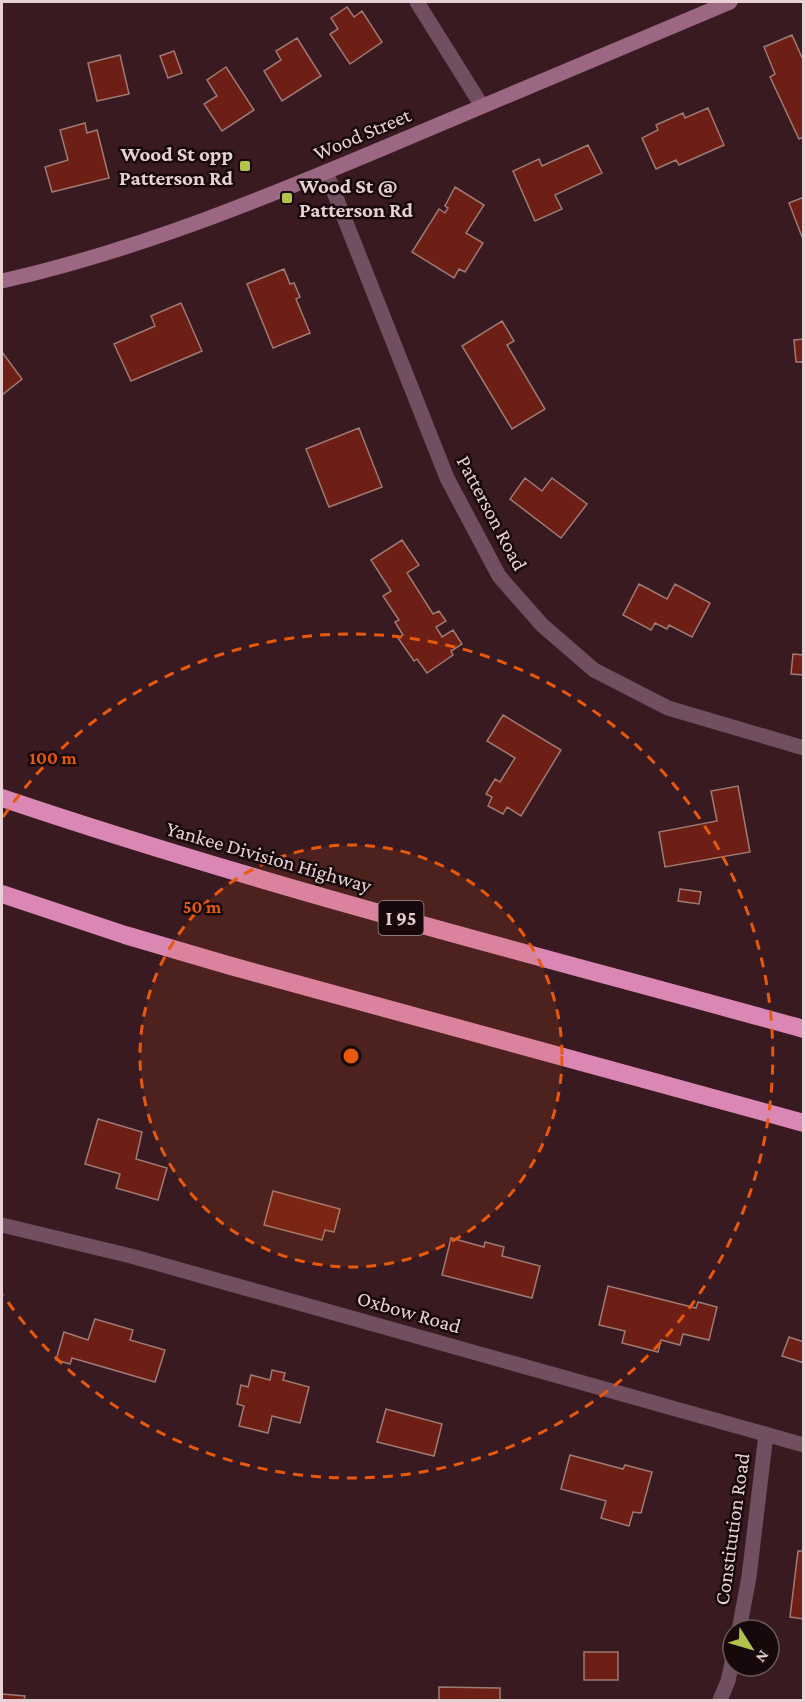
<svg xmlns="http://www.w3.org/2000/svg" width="805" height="1702" font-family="'Crimson Pro',serif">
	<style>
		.building { fill: #6d1f15; stroke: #9f7a73; stroke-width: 1.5 }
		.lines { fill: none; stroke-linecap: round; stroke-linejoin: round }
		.street { stroke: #714f60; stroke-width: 15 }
		.secondary { stroke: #9b6782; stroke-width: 15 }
		.highway { stroke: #da88b3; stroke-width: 18 }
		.ring { fill: none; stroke: #e8590c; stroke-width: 3; stroke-dasharray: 10 8 }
		.poi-dot { fill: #b3c24b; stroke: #17090b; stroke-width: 2 }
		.labels { text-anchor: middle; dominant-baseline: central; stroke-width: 5; stroke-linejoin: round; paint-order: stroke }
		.shield { fill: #17090b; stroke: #a99598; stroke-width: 1.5 }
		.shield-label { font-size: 20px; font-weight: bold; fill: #e7d1d4 }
		.street-label { font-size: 21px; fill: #e7d1d4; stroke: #17090b }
		.poi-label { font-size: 21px; font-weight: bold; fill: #e7d1d4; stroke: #17090b; text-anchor: end }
		.centre { fill: #e8590c; stroke: #17090b; stroke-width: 3 }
		.ring-label { font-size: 18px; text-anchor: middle; font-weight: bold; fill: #e8590c; stroke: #17090b; stroke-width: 5; stroke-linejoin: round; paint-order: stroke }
	</style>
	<rect width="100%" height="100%" fill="#381a20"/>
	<path class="building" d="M347 7 354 17 362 11 382 42 350 64 330 34 338 29 331 18Z
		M792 35 804 62V137L799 139 770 77 775 74 764 47Z
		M297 38 321 76 282 101 264 71 281 60 276 51Z
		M174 51 182 73 168 78 160 56Z
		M120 55 129 94 97 101 88 63Z
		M226 67 254 110 222 131 204 104 217 96 207 80Z
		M708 108 724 145 679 165 676 160 656 169 642 138 658 130 656 125 683 113 685 118Z
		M85 123 87 133 97 130 109 178 52 192 45 167 68 160 60 130Z
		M588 145 602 173 555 195 562 209 535 221 513 171 539 159 542 166Z
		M455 187 484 205 466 233 483 243 465 272 459 269 454 278 412 252 439 209 445 213 448 208 445 206Z
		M804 197V242L789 203Z
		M284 269 290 284 294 283 300 297 296 299 310 333 273 348 247 284Z
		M181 303 202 351 131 381 114 344 155 326 151 316Z
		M502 321 514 341 507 345 545 409 512 429 462 346Z
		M804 339V362H796L794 340Z
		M2 352 22 379 2 395Z
		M359 428 382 487 329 507 306 449Z
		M525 478 542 491 552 478 587 504 561 538 510 499Z
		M402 540 419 565 407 573 433 614 439 611 446 621 436 627 442 637 453 630 462 644 451 651 453 655 427 673 417 659 414 661 398 638 403 635 395 622 399 620 383 596 391 591 371 560Z
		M639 584 667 599 675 584 710 603 692 637 669 625 667 629 655 623 651 630 623 615Z
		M793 654 804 655V675L791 674Z
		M503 715 561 750 521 816 507 807 503 814 488 806 492 797 486 794 495 779 500 782 515 758 487 741Z
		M738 786 750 852 665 867 659 832 717 821 711 791Z
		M680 889 701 892 699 904 678 901Z
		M98 1119 142 1132 136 1159 167 1168 158 1200 116 1188 120 1174 85 1164Z
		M273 1191 340 1209 334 1232 325 1230 322 1240 264 1225Z
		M451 1238 484 1247 485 1242 504 1247 502 1256 540 1266 532 1298 442 1275Z
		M608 1286 696 1308 698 1302 717 1307 709 1340 683 1334 680 1345 661 1340 658 1352 622 1343 625 1331 599 1325Z
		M95 1319 133 1330 130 1340 165 1350 155 1382 72 1358 70 1364 56 1360 64 1332 88 1340Z
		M789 1337 804 1342V1363L782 1356Z
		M272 1370 285 1373 283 1380 309 1387 300 1423 272 1416 268 1433 239 1426 244 1406 237 1404 241 1385 248 1387 251 1375 270 1380Z
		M386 1409 442 1424 434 1456 377 1442Z
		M570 1455 623 1469 625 1465 652 1472 641 1513 633 1512 629 1526 601 1518 606 1501 561 1489Z
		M798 1551H804V1619L790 1617Z
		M584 1652H618V1680H584Z
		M439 1687 500 1688V1700H439Z
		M2 1694 25 1696 24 1700H2Z"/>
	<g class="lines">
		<path class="street" d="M417 2 482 106
			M326 172 447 478 499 576 542 625 594 670 668 708 804 748
			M2 1225 131 1256 804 1445
			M739 1630 749 1577 766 1434
			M720 1700 728 1681 733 1658"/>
		<path class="secondary" d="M2 281C140 250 270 196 400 141 510 95 620 48 730 2"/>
		<path class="highway" d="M2 798C265 887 536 955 804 1029
			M2 894 125 935 231 966 804 1123"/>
	</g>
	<circle cx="351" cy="1056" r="211" fill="#e8590c" fill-opacity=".12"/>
	<g class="ring">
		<circle cx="351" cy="1056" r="211"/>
		<path d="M3 817A422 422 0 1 1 3 1295"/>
	</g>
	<g class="poi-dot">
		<rect x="239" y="160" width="12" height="12" rx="3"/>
		<rect x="281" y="192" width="12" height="12" rx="3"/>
	</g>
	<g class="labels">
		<rect class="shield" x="378.5" y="901" width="45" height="34" rx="4.5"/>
		<g class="shield-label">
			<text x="401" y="918">I 95</text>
		</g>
		<g class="street-label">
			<text transform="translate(362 134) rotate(-23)">Wood Street</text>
			<text transform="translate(492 513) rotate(62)">Patterson Road</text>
			<text transform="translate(269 857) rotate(16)">Yankee Division Highway</text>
			<text transform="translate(409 1312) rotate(16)">Oxbow Road</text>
			<text transform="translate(732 1529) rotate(-82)">Constitution Road</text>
		</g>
		<g class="poi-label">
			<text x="233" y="154">Wood St opp<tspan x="233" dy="24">Patterson Rd</tspan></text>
			<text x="299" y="186" text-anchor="start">Wood St @<tspan x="299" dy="24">Patterson Rd</tspan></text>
		</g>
	</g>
	<circle cx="351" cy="1056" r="9" class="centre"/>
	<g class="ring-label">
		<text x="53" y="764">100 m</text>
		<text x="202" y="913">50 m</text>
	</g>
	<rect width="805" height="1702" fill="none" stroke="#e7d1d4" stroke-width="6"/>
	<g transform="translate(751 1648) rotate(127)"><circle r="28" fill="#17090b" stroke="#6a595b" stroke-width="1.5"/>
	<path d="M0-4.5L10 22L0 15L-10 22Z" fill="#b3c24b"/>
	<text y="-9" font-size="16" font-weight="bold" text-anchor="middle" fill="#e7d1d4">N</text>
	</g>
</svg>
